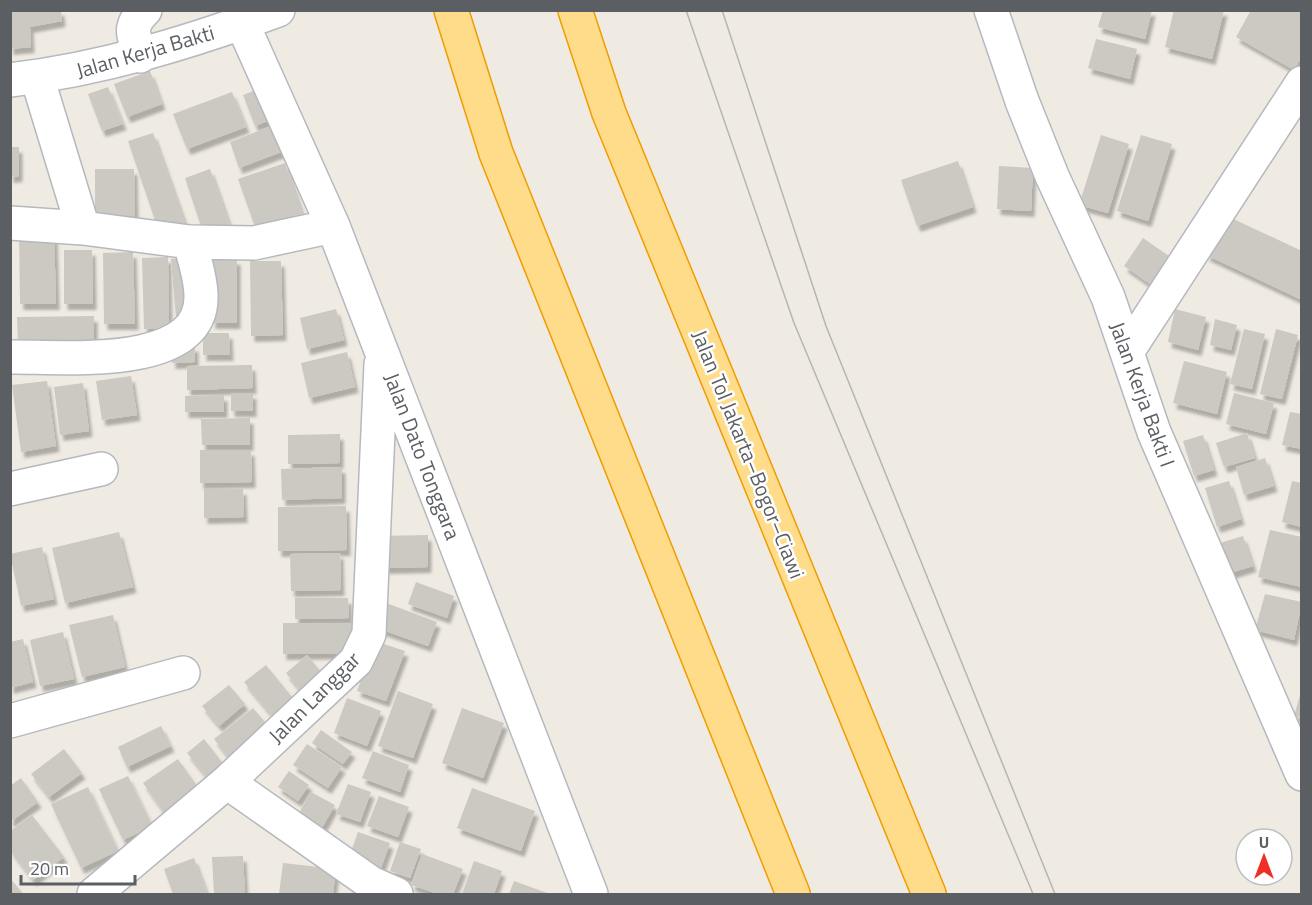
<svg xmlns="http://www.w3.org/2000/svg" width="1312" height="905" font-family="'Titillium Web',sans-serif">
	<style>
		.building { fill: #ccc8c2; filter: url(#shadow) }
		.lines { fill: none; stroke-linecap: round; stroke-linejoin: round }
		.street-casing { stroke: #b5b9be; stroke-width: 36 }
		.secondary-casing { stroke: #b6bac0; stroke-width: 36 }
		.highway-casing { stroke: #f19c00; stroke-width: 36 }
		.street { stroke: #fff; stroke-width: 33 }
		.secondary { stroke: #fff; stroke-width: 33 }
		.highway { stroke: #ffdc89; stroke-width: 33 }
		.tram { stroke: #b4b5b5; stroke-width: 1.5 }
		.labels { text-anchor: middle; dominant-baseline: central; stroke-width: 5; stroke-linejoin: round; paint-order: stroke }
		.street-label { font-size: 21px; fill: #5b5f64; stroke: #fff }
	</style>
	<defs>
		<filter id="shadow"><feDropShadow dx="3.5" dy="6" stdDeviation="1.5" flood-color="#0004"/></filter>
	</defs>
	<rect width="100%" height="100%" fill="#efebe3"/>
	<path class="building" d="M10 10H61L62 21 30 27 31 47 10 49Z
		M1103 10H1152L1145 39 1098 27Z
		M1174 10H1224L1212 59 1165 47Z
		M1251 10H1302V56L1294 70 1236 37Z
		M1096 39 1137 49 1130 79 1088 68Z
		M150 71 162 104 127 117 114 84Z
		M269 85 281 116 255 126 243 95Z
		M108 87 123 124 102 131 88 94Z
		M232 92 246 127 187 149 173 114Z
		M274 125 284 151 239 168 230 142Z
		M153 133 185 223 159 232 128 141Z
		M1101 135 1129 144 1108 213 1079 205Z
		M1141 135 1172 144 1148 221 1117 211Z
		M10 147H19V176L10 177Z
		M958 161 973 207 917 226 901 180Z
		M285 163 305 222 259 238 238 179Z
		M999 166 1033 168 1031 211 997 209Z
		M95 169H134L135 218 95 219Z
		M210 169 230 226 204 235 185 178Z
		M1225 215 1302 251V300L1206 255Z
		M19 230H54L56 304H20Z
		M1143 238 1179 263 1160 291 1124 266Z
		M64 250H92L93 304H64Z
		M133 252 135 324H104L103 253Z
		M168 257 169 329H144L142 258Z
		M189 257 193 316 176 317 171 259Z
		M212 259H237V323H212Z
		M250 261H281L283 335 251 336Z
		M336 309 344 340 307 349 300 318Z
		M1175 309 1206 317 1198 350 1168 342Z
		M94 316V345L18 346 17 317Z
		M1215 319 1237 325 1231 350 1210 345Z
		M1244 329 1265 334 1252 389 1230 384Z
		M1276 329 1298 335 1282 399 1260 394Z
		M203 333H229L230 355H203Z
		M172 346H195V362L172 363Z
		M347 352 355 387 309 398 301 363Z
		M1184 361 1227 372 1217 414 1173 403Z
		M252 365 253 388 187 390V366Z
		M131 376 137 415 102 420 96 381Z
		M47 381 56 446 21 452 12 385Z
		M83 383 89 431 60 435 54 387Z
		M231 393H253V411H231Z
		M1234 393 1274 403 1266 434 1226 424Z
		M224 395V412H185V396Z
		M1290 412 1302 414V449L1282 445Z
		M250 418V445H202L201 419Z
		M1247 433 1255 458 1224 467 1216 443Z
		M340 434V463L288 464V435Z
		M1203 435 1214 470 1194 476 1183 441Z
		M200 450H251L252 482 200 483Z
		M1265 458 1274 486 1244 495 1236 467Z
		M342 467V498L282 500 281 469Z
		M1229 481 1241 519 1217 527 1205 488Z
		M1292 481 1302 483V527L1282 522Z
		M204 489H243L244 517 204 518Z
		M346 506 347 550 278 551V507Z
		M1270 530 1302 537V587L1258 577Z
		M119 532 133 587 65 603 52 548Z
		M428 535V567L379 568V536Z
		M1243 536 1253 566 1227 574 1217 544Z
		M42 547 54 599 21 606 10 554Z
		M340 553 341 590 291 591 290 554Z
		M416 582 454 596 447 618 408 604Z
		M1265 594 1302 602 1294 640 1255 630Z
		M295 598H348L349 618 295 619Z
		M381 601 437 622 428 646 371 626Z
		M113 615 125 667 82 677 69 625Z
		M283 623H352L353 653 283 654Z
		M63 632 74 679 40 686 30 640Z
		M23 639 33 682 10 688V642Z
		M375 641 405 651 386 701 357 691Z
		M307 655 327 679 305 696 286 673Z
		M266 665 300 707 279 724 244 682Z
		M229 685 245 704 219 726 202 706Z
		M1302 688V718L1294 716Z
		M398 691 433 704 413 758 378 746Z
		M347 698 381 711 367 746 334 733Z
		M253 708 274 733 235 765 214 739Z
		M462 708 504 723 483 778 442 763Z
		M161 726 171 746 127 767 118 747Z
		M321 730 352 752 343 764 312 743Z
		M204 739 228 770 212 783 187 753Z
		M307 744 342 767 328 788 293 765Z
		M64 749 82 773 49 797 31 774Z
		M373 751 409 765 400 792 362 778Z
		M178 759 202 793 168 818 143 783Z
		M289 771 309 785 298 801 278 787Z
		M128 776 152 826 123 840 99 789Z
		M21 778 38 802 10 822V786Z
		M348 784 371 792 360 822 336 814Z
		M88 787 118 851 81 868 51 804Z
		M472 788 535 811 521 851 457 828Z
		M311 792 335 805 319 833 295 820Z
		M379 796 409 807 398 837 367 826Z
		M32 815 64 857 33 880 10 850V831Z
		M358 832 390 843 381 868 349 857Z
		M400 842 421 849 410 878 390 871Z
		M422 854 463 869 453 894H438L411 885Z
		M243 856 245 894H214L212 857Z
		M194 858 207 894H173L164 869Z
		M474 861 502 871 494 894H462Z
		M283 863 336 869 333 894H279Z
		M10 878 23 894H10Z
		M514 881 550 894H509Z"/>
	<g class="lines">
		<defs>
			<path id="street" d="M991 10 1022 101 1052 176 1108 297 1154 432 1302 774
				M242 23 333 226 591 894
				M140 56C134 34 127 28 145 10
				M37 77 83 228
				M10 223 83 228 190 242 254 243 333 226
				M1127 352 1302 83
				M10 357C59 356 203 372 201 296 201 278 194 259 190 242
				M10 489 101 469
				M10 721 183 673
				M227 782 371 883 396 894
				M94 894 227 782 356 661 369 634 381 364"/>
			<path id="secondary" d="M10 80C103 69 190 42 278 10"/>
			<path id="highway" d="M451 10 496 153 793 894
				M575 10 609 113 929 894"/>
		</defs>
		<use href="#street" class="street-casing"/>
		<use href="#secondary" class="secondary-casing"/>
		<use href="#highway" class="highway-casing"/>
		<use href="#street" class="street"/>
		<use href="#secondary" class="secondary"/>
		<use href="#highway" class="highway"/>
		<path class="tram" d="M686 10 794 323 1033 894
			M722 10 826 326 1055 894"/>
	</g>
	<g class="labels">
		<g class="street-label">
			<text transform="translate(145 51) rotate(-16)">Jalan Kerja Bakti</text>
			<text transform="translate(1143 394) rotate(70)">Jalan Kerja Bakti I</text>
			<text transform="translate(749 454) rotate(68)">Jalan Tol Jakarta–Bogor–Ciawi</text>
			<text transform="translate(423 456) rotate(69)">Jalan Dato Tonggara</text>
			<text transform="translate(314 697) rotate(-45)">Jalan Langgar</text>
		</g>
	</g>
	<rect width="1312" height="905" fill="none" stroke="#5b5f64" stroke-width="24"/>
	<g transform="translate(1264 857)"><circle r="28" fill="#ffffff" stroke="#bdbfc1" stroke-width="1.5"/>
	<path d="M0-4.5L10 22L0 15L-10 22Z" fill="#f32c24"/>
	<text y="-9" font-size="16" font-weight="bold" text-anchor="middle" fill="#5b5f64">U</text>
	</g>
	<path d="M21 875v9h114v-9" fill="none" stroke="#5b5f64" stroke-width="3"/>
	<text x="30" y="875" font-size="18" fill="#5b5f64" stroke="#ffffff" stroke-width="4.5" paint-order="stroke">20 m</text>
</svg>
